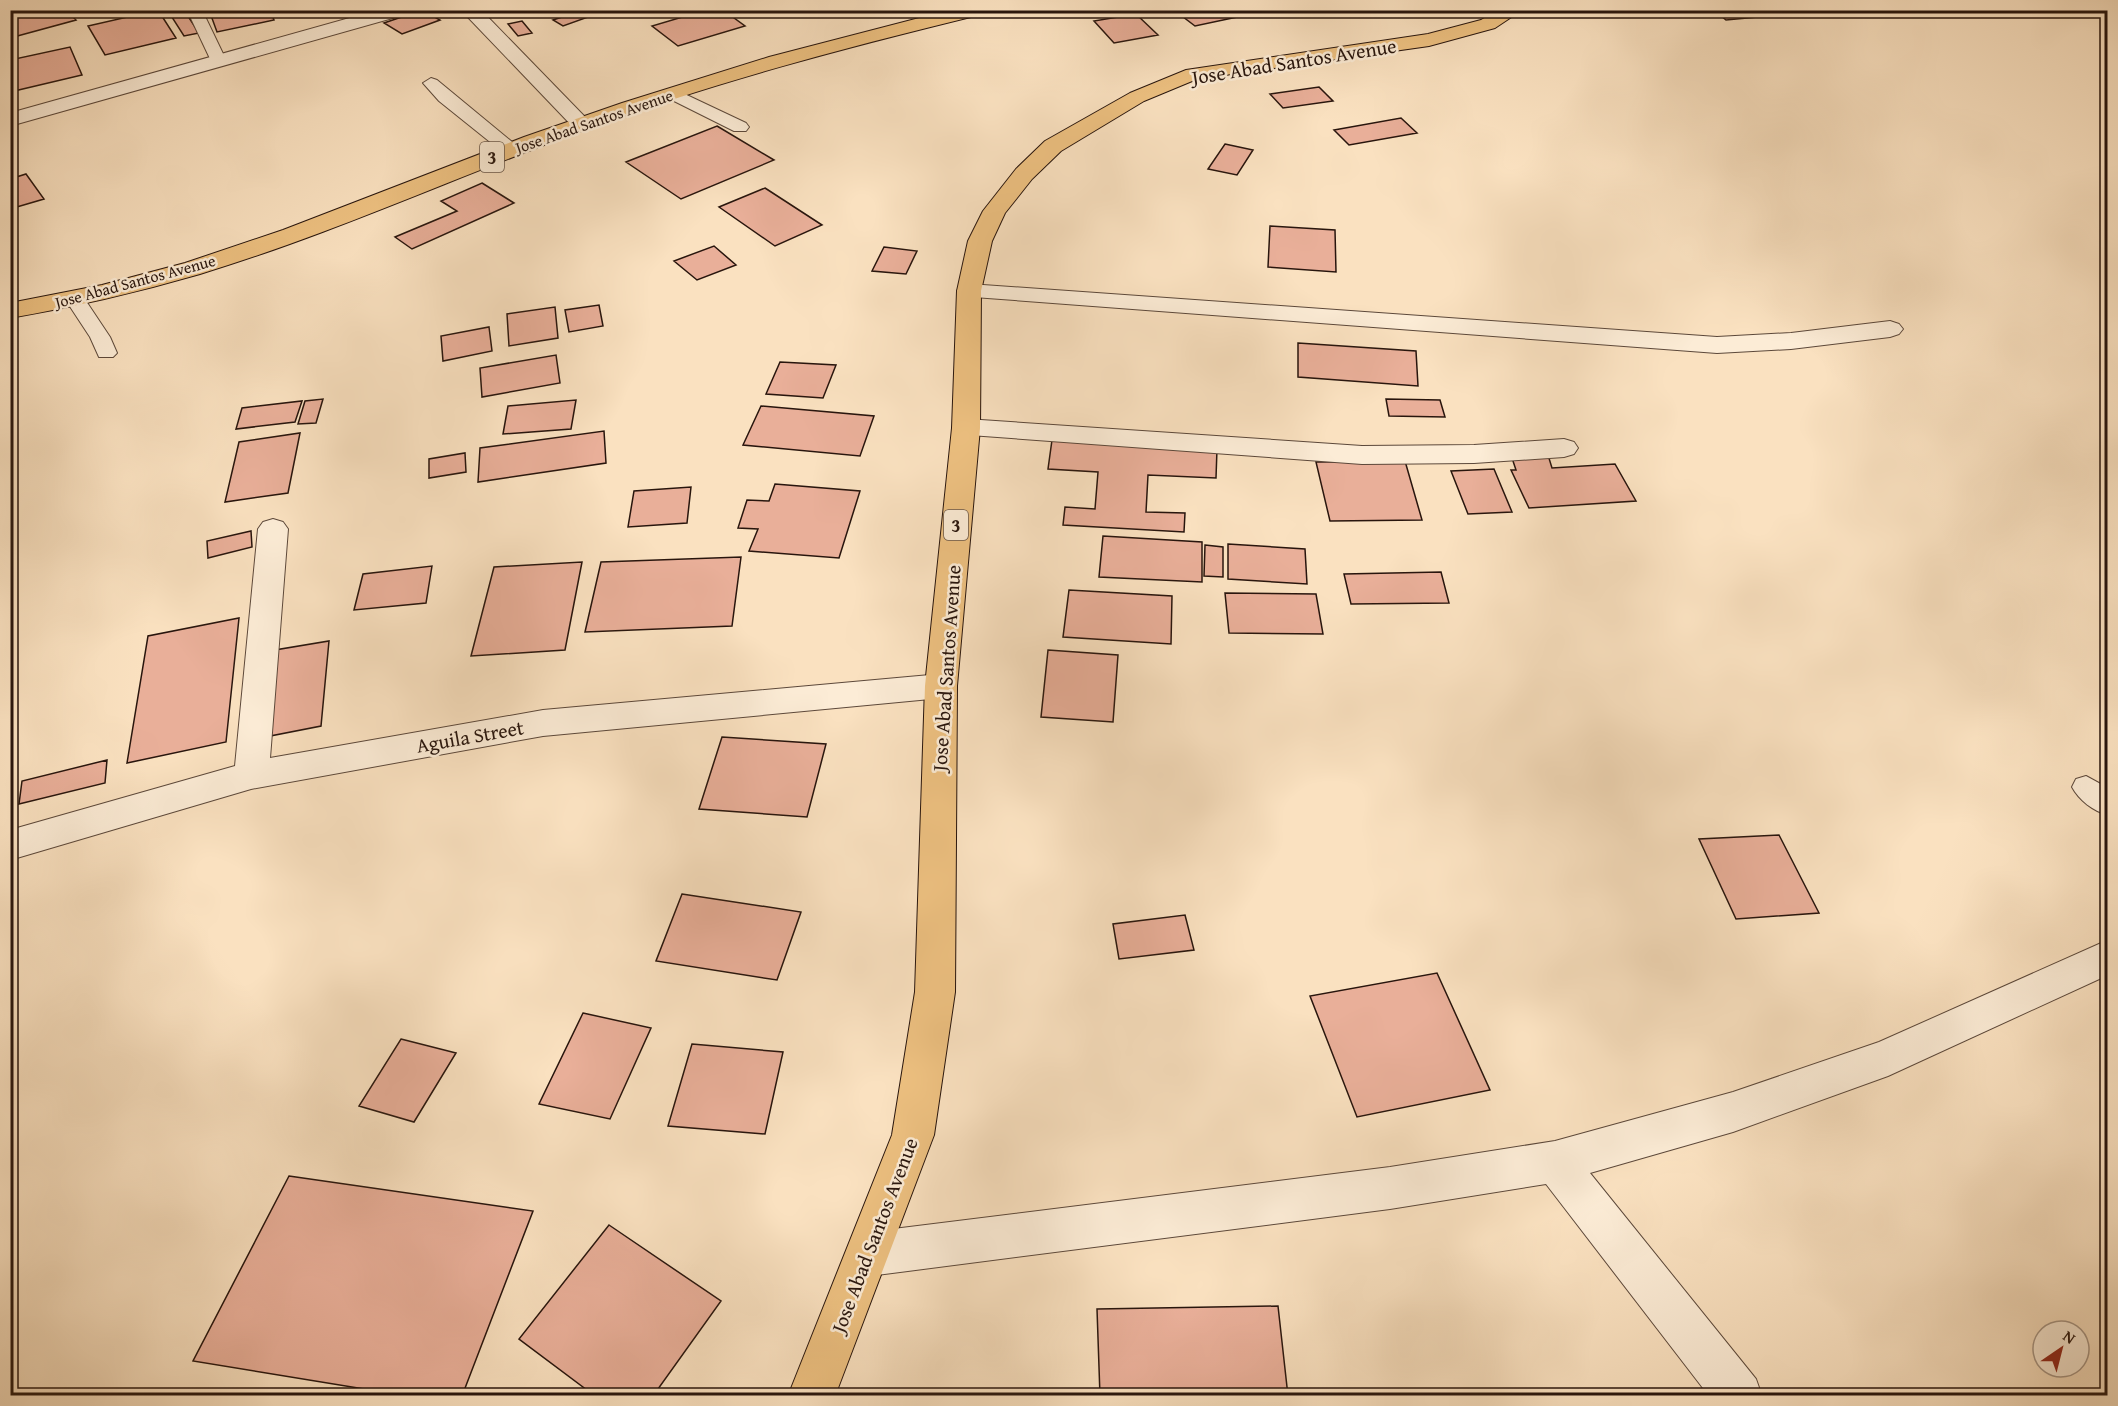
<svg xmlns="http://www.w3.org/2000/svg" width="2118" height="1406" font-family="'Gentium Book Plus',serif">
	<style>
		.building { fill: #e9af99; stroke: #28150d; stroke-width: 1.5 }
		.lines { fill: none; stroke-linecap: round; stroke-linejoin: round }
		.service-casing { stroke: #5c483a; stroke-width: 2 }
		.minor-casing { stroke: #5c483a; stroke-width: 2 }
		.trunk-casing { stroke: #28150d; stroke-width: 2 }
		.service { fill: #fcecd6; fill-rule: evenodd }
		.minor { fill: #fcecd6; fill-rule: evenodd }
		.trunk { fill: #edc080; fill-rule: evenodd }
		.labels { text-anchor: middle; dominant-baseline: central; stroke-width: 5; stroke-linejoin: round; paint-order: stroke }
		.far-street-label { font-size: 16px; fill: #28150d; stroke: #fcecd6 }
		.shield { fill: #fcecd6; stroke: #685649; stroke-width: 1.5 }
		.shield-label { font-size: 18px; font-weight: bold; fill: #28150d }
		.street-label { font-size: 20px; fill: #28150d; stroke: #fcecd6 }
	</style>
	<rect width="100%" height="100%" fill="#fae1c0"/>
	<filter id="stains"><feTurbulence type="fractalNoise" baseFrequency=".00333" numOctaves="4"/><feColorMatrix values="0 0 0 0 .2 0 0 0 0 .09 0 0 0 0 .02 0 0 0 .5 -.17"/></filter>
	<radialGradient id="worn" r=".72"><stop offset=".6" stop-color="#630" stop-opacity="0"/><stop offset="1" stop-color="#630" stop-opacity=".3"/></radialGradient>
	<path class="building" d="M37 10H66L76 20 10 38V18Z
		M158 10 176 38 105 55 88 26Z
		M184 10 199 33 184 36 168 11Z
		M209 10H270L274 20 217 32Z
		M422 10 440 20 402 34 384 23Z
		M706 10H723L745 26 678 46 652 26Z
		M1174 10H1253L1256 13 1195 26Z
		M1714 10H1751L1759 17 1726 20Z
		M580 11 591 16 563 26 553 20Z
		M1136 14 1158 35 1114 43 1094 21Z
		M522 21 532 33 518 36 508 24Z
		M70 47 82 75 10 92V60Z
		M1319 87 1333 101 1283 108 1270 94Z
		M1401 118 1417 133 1349 145 1334 130Z
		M717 126 774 160 681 199 626 162Z
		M1225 144 1253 150 1237 175 1208 169Z
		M26 174 44 199 10 209V179Z
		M482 183 514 203 412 249 395 237 457 211 441 201Z
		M765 188 822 225 775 246 719 207Z
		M1270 226 1335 230 1336 272 1268 267Z
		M714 246 736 265 697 280 674 261Z
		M884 247 917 251 906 274 872 271Z
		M599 305 603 326 569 332 565 310Z
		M555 307 558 338 509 346 507 314Z
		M489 327 492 351 443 361 441 336Z
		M1298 343 1416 351 1418 386 1298 377Z
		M556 355 560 383 482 397 480 368Z
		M780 362 836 365 823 398 766 394Z
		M323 399 316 423 298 424 305 401Z
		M1386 399 1440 400 1445 417 1389 416Z
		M576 400 571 429 503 434 508 406Z
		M302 401 295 422 236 429 242 408Z
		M761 406 874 416 860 456 743 445Z
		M604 431 606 463 478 482 480 448Z
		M300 433 288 493 225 502 239 442Z
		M1052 440 1217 449 1216 478 1148 475 1146 512 1185 513 1184 532 1063 525 1065 507 1095 509 1098 472 1048 469Z
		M465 453 466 472 429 478V459Z
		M1511 455H1548L1552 468 1615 464 1636 501 1529 508 1511 470H1516Z
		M1405 461 1422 520 1330 521 1316 462Z
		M1494 469 1512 512 1468 514 1451 471Z
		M775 484 860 491 839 558 749 551 758 529 738 528 747 500 769 501Z
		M691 487 687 523 628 527 634 491Z
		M251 531 252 547 208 558 207 541Z
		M1103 536 1202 542V582L1099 577Z
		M1228 544 1305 549 1307 584 1228 579Z
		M1205 545 1223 547V577L1204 576Z
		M741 557 732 626 585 632 601 562Z
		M582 562 565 650 471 656 494 567Z
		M432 566 426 603 354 610 363 574Z
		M1441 572 1449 603 1351 604 1344 574Z
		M1069 590 1172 596 1171 644 1063 637Z
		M1225 593 1316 594 1323 634 1229 633Z
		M239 618 226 742 127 763 148 636Z
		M329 641 321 726 265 737 275 650Z
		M1048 650 1118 655 1113 722 1041 717Z
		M722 737 826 744 807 817 699 809Z
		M107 760 105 783 19 804 22 781Z
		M1779 835 1819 913 1736 919 1699 839Z
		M682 894 801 912 777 980 656 961Z
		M1185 915 1194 950 1119 959 1113 924Z
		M1437 973 1490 1090 1357 1117 1310 996Z
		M583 1013 651 1028 610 1119 539 1104Z
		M401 1039 456 1053 414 1122 359 1106Z
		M692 1044 783 1052 765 1134 668 1126Z
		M289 1176 533 1211 462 1396H407L193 1361Z
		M609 1225 721 1301 653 1396H595L519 1339Z
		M1278 1306 1288 1396H1100L1097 1309Z"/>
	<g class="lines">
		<defs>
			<path id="service" d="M187 10H202L227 62 225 65H213Z
				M431 78 437 80 517 146 520 150 517 154H505L439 101 423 83Z
				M674 89 746 123 749 127 746 131H734L668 98 666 94 668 90Z
				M75 293 82 295 110 337 117 353 113 357H99L90 337 65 299 68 295Z
				M2086 776 2108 788V815C2093 811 2079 800 2072 787L2076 779Z"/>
			<path id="minor" d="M378 10H409L407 14 10 126V113Z
				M461 10H481L588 120 591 124 588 128H574Z
				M969 284 1717 337 1791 333 1890 321 1899 324 1903 329 1899 334 1890 337 1791 349 1717 353 960 296 957 291 960 286Z
				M966 419 1362 446 1474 445 1564 439 1574 442 1578 448 1574 454 1564 457 1474 463 1362 464 956 434 952 428 956 422Z
				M273 519 283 522 288 529 270 758 543 710 941 674 953 677 957 686 953 695 941 698 543 736 251 789 10 860V830L235 766 258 529 263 522Z
				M2108 940V975L1888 1076 1733 1132 1590 1173 1756 1379 1762 1396H1709L1546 1184 1390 1209 869 1276 853 1270 847 1254 853 1238 869 1232 1390 1167 1555 1141 1733 1092 1879 1042Z"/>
			<path id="trunk" d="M950 10H985L983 14C848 47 714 82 584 130 456 177 331 234 200 274 138 292 74 307 10 318V303L102 285 185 263 283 230 524 137 622 103 769 57Z
				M1498 10H1522L1495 28 1429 46 1197 79 1144 101 1061 151 1032 179 1005 213 992 241 981 291 980 428 957 686 955 992 934 1135 835 1396H788L892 1135 915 992 925 686 952 428 957 291 968 241 983 211 1016 169 1045 141 1130 93 1186 70 1428 34 1481 20Z"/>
		</defs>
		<use href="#service" class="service-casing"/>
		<use href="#minor" class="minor-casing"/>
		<use href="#trunk" class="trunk-casing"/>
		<use href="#service" class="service"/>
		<use href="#minor" class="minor"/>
		<use href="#trunk" class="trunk"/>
	</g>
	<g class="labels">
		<g class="far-street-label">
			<text transform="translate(594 121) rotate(-19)">Jose Abad Santos Avenue</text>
			<text transform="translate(135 281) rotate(-15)">Jose Abad Santos Avenue</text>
		</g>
		<g class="shield">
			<rect x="480" y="142" width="24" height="30" rx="4.5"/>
			<rect x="944" y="510" width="24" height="30" rx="4.5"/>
		</g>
		<g class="shield-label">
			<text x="492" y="157">3</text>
			<text x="956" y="525">3</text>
		</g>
		<g class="street-label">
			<text transform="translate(1294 61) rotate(-9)">Jose Abad Santos Avenue</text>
			<text transform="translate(946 668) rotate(-86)">Jose Abad Santos Avenue</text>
			<text transform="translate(470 736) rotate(-10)">Aguila Street</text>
			<text transform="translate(874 1235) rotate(-69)">Jose Abad Santos Avenue</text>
		</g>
	</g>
	<rect width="2118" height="1406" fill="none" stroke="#fae1c0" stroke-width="36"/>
	<rect x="12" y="12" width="2094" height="1382" fill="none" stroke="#28150d" stroke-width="3"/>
	<rect x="18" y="18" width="2082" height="1370" fill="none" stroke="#28150d" stroke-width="1.5"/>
	<g transform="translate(2061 1349) rotate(35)"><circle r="28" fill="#fcecd6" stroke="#a79686" stroke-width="1.5"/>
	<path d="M0-4.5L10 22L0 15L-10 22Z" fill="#8f2418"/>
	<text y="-9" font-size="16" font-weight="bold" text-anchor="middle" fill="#28150d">N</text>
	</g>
	<rect width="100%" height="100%" filter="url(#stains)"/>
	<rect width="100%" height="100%" fill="url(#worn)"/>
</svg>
